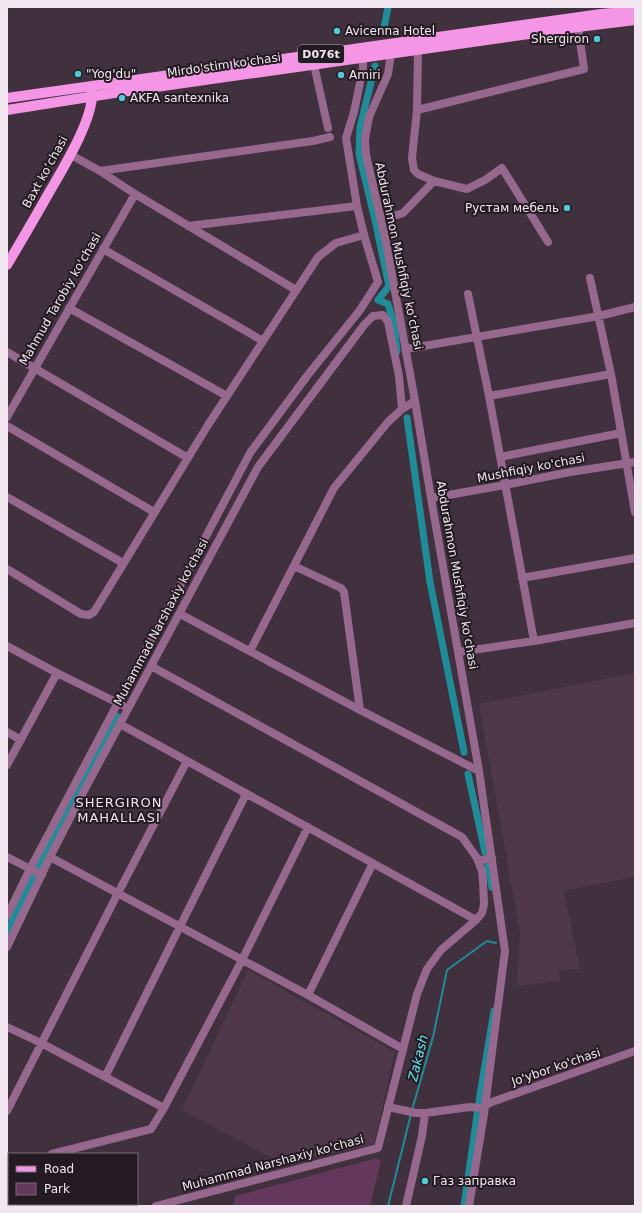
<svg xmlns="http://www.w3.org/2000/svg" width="642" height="1213" font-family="'DejaVu Sans',sans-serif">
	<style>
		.built { fill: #4e384a }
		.green { fill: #64375d }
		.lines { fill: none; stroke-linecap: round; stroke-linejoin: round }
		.stream { stroke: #1f8c97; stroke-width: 2 }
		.canal { stroke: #1f8c97; stroke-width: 7 }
		.minor { stroke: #96688e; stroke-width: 8 }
		.major { stroke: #f496e5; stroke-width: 10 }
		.poi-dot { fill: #52cbd9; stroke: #231b21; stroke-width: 1.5 }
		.labels { text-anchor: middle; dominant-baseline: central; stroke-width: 4; stroke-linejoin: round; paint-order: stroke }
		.shield { fill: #231b21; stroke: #b4aab2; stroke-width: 1 }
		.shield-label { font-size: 11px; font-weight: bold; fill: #f2e7f0 }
		.poi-label { font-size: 12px; fill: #f2e7f0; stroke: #231b21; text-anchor: start }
		.street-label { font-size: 12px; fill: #f2e7f0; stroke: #231b21 }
		.neighbourhood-label { font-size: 13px; letter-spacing: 1px; fill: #f2e7f0; stroke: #231b21 }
		.water-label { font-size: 13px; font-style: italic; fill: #65e9f9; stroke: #231b21 }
	</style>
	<rect width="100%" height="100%" fill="#41303e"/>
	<path class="built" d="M635 673V877L564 891 580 969 559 970 560 981 517 986 520 933 479 704Z
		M248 970 395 1052 374 1145 281 1163 182 1110Z"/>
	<path class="green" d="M377 1158 381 1161 370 1206H234L235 1196Z"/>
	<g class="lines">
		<path class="stream" d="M412 1110 433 1037 447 970 487 941 496 943
			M388 1206 411 1114"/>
		<path class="canal" d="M384 28 388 7
			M375 66 360 127 359 154 375 220 389 286 378 300 388 304 394 324 397 351
			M407 418 430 582 464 752
			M468 774 485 852
			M488 866 492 887
			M38 867 117 716
			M7 932 33 877
			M464 1206 480 1095 494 1011"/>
		<path class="minor" d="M418 50 417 110 412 158 414 170 418 174 434 181 467 189 485 180 502 168 548 242
			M391 54 388 74 369 117 365 139 366 155 386 242 415 401 431 498 479 771 505 951 484 1114 469 1206
			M314 65 328 128
			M417 110 584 69 578 27
			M71 155 100 171 135 194 296 290
			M100 171 313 141 330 137
			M380 216 397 215 403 213 434 181
			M188 226 357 206
			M103 249 263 341
			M590 278 611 374 635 512
			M468 294 489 396 534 641
			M69 308 227 396
			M406 349 599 316 635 307
			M7 352 188 458
			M489 396 611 374
			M7 417 135 194
			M7 426 154 512
			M500 457 621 433
			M7 497 123 563
			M431 498 505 485 570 472 635 462
			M294 566 341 588 344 592 360 710
			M7 569 81 614 89 615 94 612 208 425 318 257 336 243 364 235
			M522 578 635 558
			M180 614 360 710 479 771
			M7 646 57 673 122 705
			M250 651 334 488 388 422 402 409 415 401
			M459 652 534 641 635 623
			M151 666 462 837 477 858 481 860 492 858
			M120 724 476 920
			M7 732 21 740
			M7 765 57 673
			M7 857 42 875
			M50 857 308 995 403 1049
			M7 916 30 869 250 453 307 376 360 310 378 282 364 235 357 206 346 138 354 112 363 68V58
			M7 947 50 857 86 787 258 467 364 325 373 316 383 315 388 322 399 376 402 409
			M308 995 373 863
			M7 1027 41 1043 164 1108
			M105 1077 246 794
			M388 1107 416 1113H425L470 1107 481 1108 492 1102 635 1051
			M7 1111 118 893 187 761
			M52 1154 151 1129 164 1108 242 960 308 827
			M7 1165H9
			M156 1206 378 1148 417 994 427 969 441 950 476 920 482 913 484 904 483 881 482 871 477 858
			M406 1206 422 1136 425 1113"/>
		<path class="major" d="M7 98 601 14 635 11
			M7 110 114 93 578 27 635 20
			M7 265C20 243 33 221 46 198 60 173 94 120 92 92"/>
	</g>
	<g class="poi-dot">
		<circle cx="337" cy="31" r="4"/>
		<circle cx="597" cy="39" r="4"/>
		<circle cx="78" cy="74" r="4"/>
		<circle cx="341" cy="75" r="4"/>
		<circle cx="122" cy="98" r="4"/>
		<circle cx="567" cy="208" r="4"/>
		<circle cx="425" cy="1181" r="4"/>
	</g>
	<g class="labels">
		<rect class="shield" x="298" y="45" width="46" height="18" rx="3"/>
		<g class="shield-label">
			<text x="321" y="54">D076t</text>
		</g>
		<g class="poi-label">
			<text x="345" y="31">Avicenna Hotel</text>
			<text x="589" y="39" text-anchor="end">Shergiron</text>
			<text x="86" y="74">"Yog'du"</text>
			<text x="349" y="75">Amiri</text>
			<text x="130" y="98">AKFA santexnika</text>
			<text x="559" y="208" text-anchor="end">Рустам мебель</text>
			<text x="433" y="1181">Газ заправка</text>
		</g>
		<g class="street-label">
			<text transform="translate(224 65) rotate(-8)">Mirdo'stim ko'chasi</text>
			<text transform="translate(45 172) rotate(-61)">Baxt koʻchasi</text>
			<text transform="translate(399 256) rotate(78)">Abdurahmon Mushfiqiy koʻchasi</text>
			<text transform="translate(60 299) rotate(-60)">Mahmud Tarobiy ko'chasi</text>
			<text transform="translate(531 468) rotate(-11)">Mushfiqiy ko'chasi</text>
			<text transform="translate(457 575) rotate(80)">Abdurahmon Mushfiqiy koʻchasi</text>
			<text transform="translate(161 622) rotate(-62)">Muhammad Narshaxiy ko'chasi</text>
			<text transform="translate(556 1067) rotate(-19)">Jo'ybor ko'chasi</text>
			<text transform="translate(273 1163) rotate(-15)">Muhammad Narshaxiy ko'chasi</text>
		</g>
		<g class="neighbourhood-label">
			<text x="119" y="802">SHERGIRON<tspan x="119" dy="15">MAHALLASI</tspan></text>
		</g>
		<g class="water-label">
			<text transform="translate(418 1058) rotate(-76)">Zakash</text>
		</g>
	</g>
	<rect width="642" height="1213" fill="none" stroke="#f2e7f0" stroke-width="16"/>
	<rect x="8" y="1153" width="130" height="52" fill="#231b21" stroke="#766d74"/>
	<rect x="16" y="1166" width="20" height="6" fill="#f496e5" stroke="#766d74"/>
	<text x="44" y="1173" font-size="12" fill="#f2e7f0">Road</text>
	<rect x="16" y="1183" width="20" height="12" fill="#64375d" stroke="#766d74"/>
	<text x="44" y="1193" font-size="12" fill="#f2e7f0">Park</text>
</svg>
